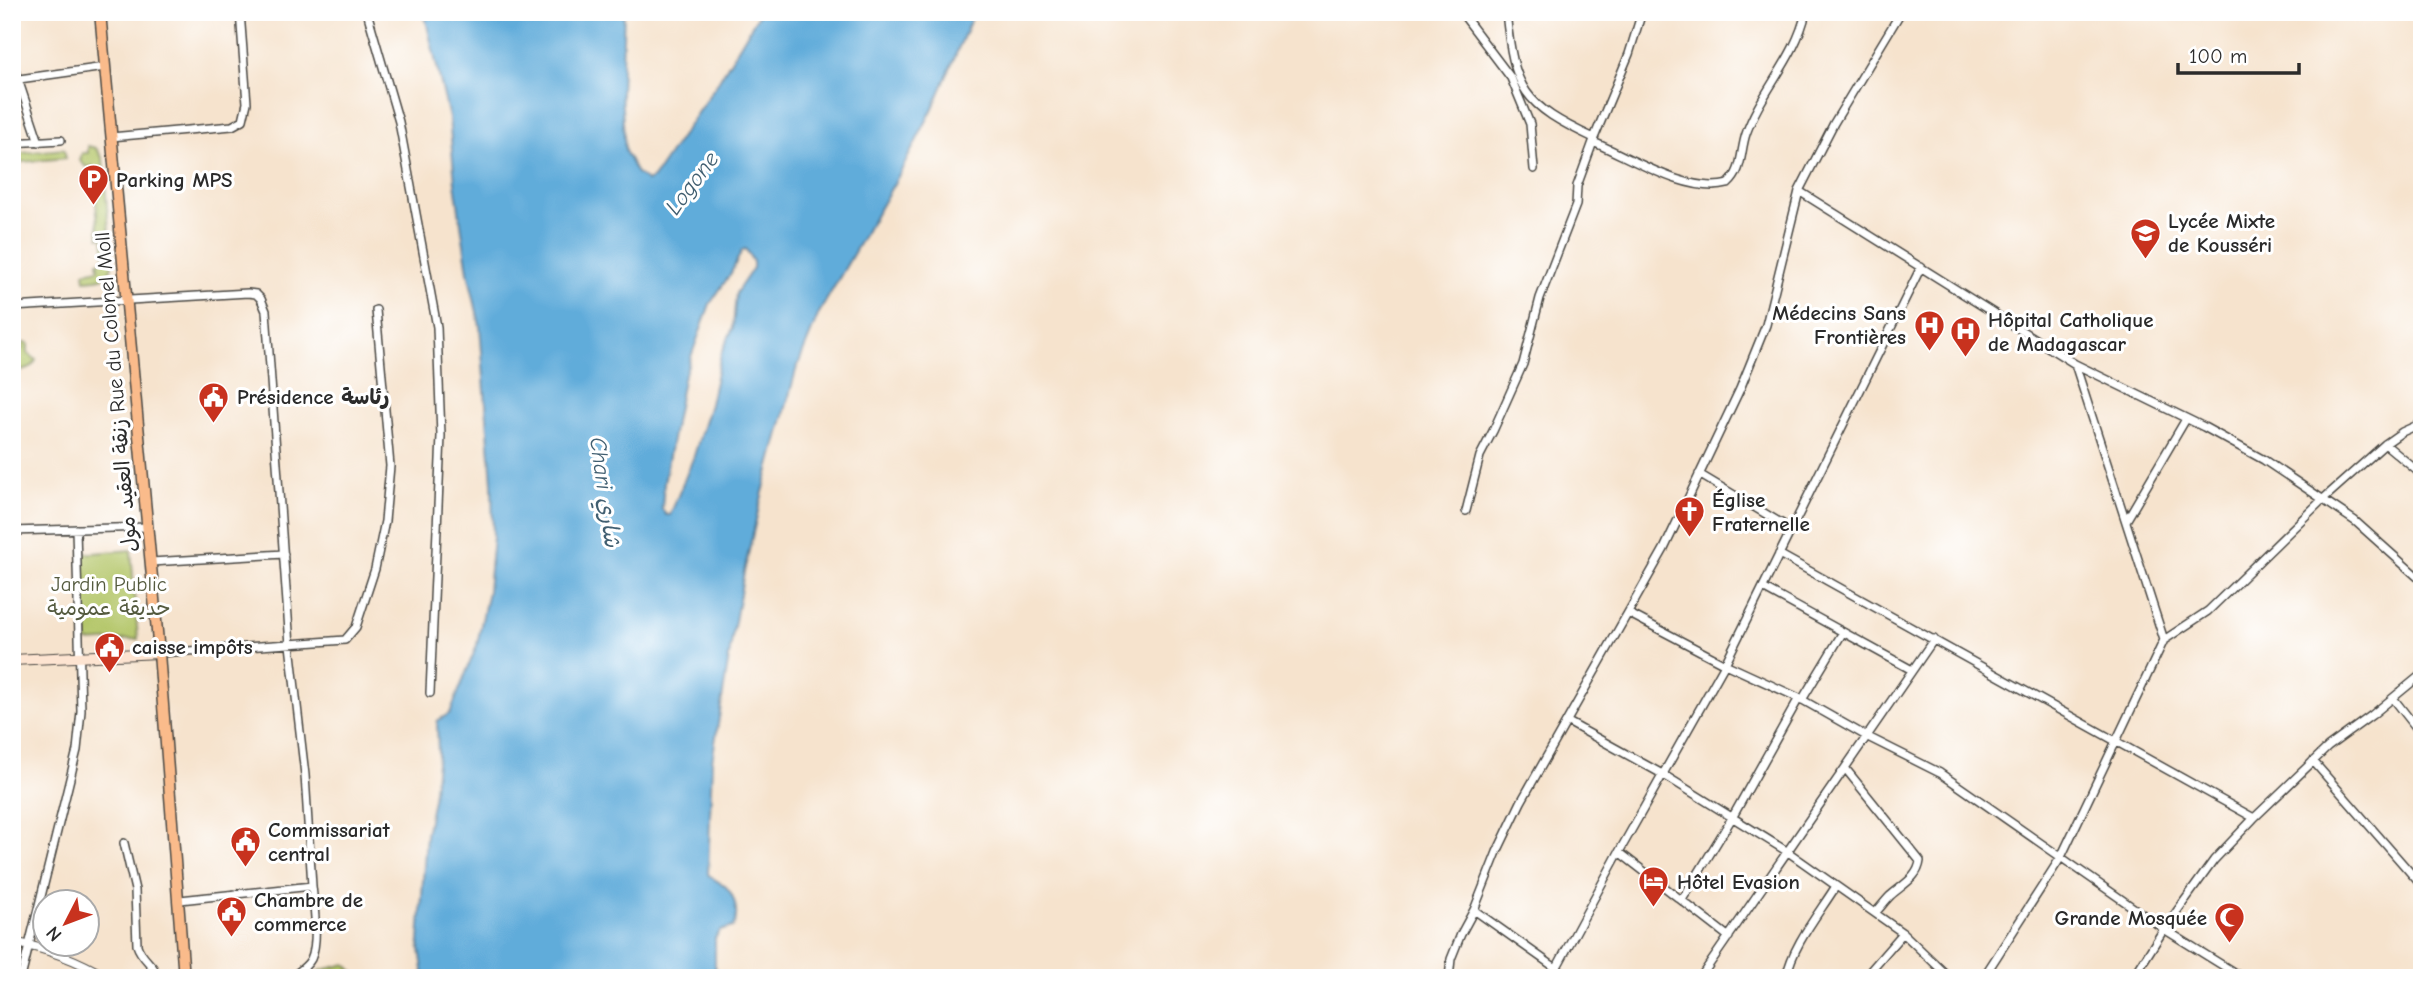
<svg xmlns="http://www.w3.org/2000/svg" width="2434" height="990" font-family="'Comic Neue','Playpen Sans Arabic',sans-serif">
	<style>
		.green { fill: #b4c669; stroke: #70784a; stroke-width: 2 }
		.water { fill: #61acda; stroke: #466c82; stroke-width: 2; fill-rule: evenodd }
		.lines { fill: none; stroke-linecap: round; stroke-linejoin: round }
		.minor-casing { stroke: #494743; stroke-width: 10 }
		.tertiary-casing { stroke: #494743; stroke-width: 10 }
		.secondary-casing { stroke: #494743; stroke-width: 12 }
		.primary-casing { stroke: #494743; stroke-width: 13 }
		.minor { stroke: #fff; stroke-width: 7 }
		.tertiary { stroke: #fff; stroke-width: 8 }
		.secondary { stroke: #fde4d1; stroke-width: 10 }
		.primary { stroke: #fabb8b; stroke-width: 10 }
		.labels { text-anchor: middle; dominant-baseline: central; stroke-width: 6; stroke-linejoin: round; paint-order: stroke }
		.poi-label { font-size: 21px; font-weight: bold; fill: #2b2b2b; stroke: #fff; text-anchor: start }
		.street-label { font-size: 21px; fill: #2b2b2b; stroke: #fff }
		.park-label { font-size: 21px; fill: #545a3e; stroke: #fff }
		.water-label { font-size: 23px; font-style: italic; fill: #415f71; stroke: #fff }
	</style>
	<rect width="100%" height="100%" fill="#fff"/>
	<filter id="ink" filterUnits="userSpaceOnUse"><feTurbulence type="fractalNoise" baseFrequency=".0143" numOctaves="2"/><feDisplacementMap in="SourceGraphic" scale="14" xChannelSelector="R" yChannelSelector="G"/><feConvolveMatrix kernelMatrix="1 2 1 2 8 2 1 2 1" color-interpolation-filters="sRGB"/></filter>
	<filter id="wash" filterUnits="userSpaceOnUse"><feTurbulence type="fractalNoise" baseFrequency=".00686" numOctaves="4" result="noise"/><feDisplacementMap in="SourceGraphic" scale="28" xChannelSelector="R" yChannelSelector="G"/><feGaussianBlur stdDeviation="1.57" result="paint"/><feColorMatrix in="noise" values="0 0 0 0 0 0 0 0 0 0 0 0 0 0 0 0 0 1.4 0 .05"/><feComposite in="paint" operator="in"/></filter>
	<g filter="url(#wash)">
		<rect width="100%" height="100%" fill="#f6e3cd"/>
		<path class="green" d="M88 146 96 148 103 159 112 266C108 280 97 279 85 280L84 272 99 269 98 262 102 261 105 254 103 237H99L93 166 86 167 80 161 82 153H88Z
			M64 149 66 158 12 163V154Z
			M12 342 17 343V348L22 349V343H28V353L36 360C32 370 22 373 12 368Z
			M131 550 138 639 87 642 81 554Z
			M346 964 359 978H308L322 970Z"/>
		<path class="water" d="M424 12H624L621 93 625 151 636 172 647 181 653 178 718 82 760 12H974L933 108 900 173 819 313 796 370 759 507 744 572 733 632 712 761 708 874C714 881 722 882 727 888 736 898 739 916 733 927L720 931 715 938V978L424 977 419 942 426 835 433 799 438 754 437 721 450 713 477 645 488 591 493 537 492 483 480 326 468 272 455 183 449 118ZM746 249 753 262V268L736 293 733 328 721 354 710 404 694 456 673 508 670 515H666L662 509 664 483 683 379 710 304 731 273 742 250Z"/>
	</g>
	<g filter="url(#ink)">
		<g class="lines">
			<defs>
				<path id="minor" d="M367 12 399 122 437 327 441 436 430 693
					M1461 12 1511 78 1530 124 1534 169
					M1506 12C1514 90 1523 105 1594 138L1593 142C1630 157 1688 195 1728 184 1743 171 1740 152 1746 134 1761 91 1796 58 1806 12
					M12 61 39 142
					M12 80 105 67
					M111 137 232 126 243 120 247 103 240 12
					M1594 138 1629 54 1642 12
					M12 143 61 140
					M1799 191 2075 364 2204 427 2264 460 2355 521 2422 581
					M12 307 248 293 256 294 261 299 266 311 290 645 305 775 312 886
					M2385 444 2422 475
					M1699 474 1791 529
					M1466 511 1480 456 1493 431 1523 364 1540 298 1576 205 1577 186 1593 142
					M2126 521 2186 419
					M12 531 148 527
					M1779 554 2254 818
					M151 562 284 554
					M1763 588 1912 670
					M1628 613 1725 664 1799 698 1866 736 1940 773 2164 929 2243 978
					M2164 640 2208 611 2322 500 2385 444 2402 432 2422 423
					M159 653 345 640 356 627 375 569 385 521 390 466 376 310
					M2393 698 2422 735
					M1802 700 1843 632
					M1568 722 1664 775 1788 852 1903 933 1950 978
					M2313 761 2422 886
					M1845 768 1920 861C1918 878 1902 885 1890 896 1885 901 1880 908 1875 913
					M124 843 135 890 137 945C141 959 155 965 159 978
					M1619 852 1729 937
					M180 900 312 886C314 904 319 942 311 959 307 967 297 973 290 978
					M1682 900 1732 818 1799 698
					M1474 910 1570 978
					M1788 969 1800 978
					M21 978 77 750 81 711 76 529
					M1449 978 1451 959 1461 934 1474 910 1497 852 1521 802 1664 549 1740 389 1766 325 1799 191 1834 123 1901 12
					M1551 978 1619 852 1725 664 1921 267
					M1700 978 1934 639
					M1786 978C1793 944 1818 915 1836 886
					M1864 978 1903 933
					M1983 978 2061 857 2164 640 2075 364
					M2133 978 2164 929 2214 860 2254 818 2328 747 2372 715 2422 674
					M2420 978 2422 976"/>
				<path id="tertiary" d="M12 942C46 948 78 960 108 978"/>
				<path id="secondary" d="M12 660 159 653"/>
				<path id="primary" d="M100 12 159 653 184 978"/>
			</defs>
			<use href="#minor" class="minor-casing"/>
			<use href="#tertiary" class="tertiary-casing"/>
			<use href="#secondary" class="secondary-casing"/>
			<use href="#primary" class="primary-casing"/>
			<use href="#minor" class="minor"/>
			<use href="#tertiary" class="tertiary"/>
			<use href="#secondary" class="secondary"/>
			<use href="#primary" class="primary"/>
		</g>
	</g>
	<defs>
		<symbol id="parking-pin" viewBox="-11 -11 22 30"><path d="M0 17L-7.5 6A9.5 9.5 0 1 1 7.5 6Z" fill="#c8321e" stroke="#fff"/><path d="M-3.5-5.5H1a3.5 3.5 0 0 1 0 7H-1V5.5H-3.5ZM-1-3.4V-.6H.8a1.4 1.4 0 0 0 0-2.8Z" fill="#fff"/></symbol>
		<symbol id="school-pin" viewBox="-11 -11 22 30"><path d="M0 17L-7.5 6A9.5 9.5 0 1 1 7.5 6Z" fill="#c8321e" stroke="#fff"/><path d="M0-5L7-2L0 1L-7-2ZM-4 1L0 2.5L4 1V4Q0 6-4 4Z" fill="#fff"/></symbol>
		<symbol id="hospital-pin" viewBox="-11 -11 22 30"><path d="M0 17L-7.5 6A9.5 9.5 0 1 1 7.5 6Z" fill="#c8321e" stroke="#fff"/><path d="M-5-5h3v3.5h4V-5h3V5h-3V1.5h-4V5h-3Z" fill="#fff"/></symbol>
		<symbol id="civic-pin" viewBox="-11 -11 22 30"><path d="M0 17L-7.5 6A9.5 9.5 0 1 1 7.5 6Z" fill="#c8321e" stroke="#fff"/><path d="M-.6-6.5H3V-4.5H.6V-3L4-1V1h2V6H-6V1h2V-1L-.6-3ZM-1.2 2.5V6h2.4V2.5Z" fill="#fff"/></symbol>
		<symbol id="church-pin" viewBox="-11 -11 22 30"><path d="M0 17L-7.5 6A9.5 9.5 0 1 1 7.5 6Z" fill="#c8321e" stroke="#fff"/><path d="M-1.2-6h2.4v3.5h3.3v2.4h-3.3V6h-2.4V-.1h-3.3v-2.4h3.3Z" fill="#fff"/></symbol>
		<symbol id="hotel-pin" viewBox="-11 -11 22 30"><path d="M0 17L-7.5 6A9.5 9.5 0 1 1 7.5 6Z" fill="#c8321e" stroke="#fff"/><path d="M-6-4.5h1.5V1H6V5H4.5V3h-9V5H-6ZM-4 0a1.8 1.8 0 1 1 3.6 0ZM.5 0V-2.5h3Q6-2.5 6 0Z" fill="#fff"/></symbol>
		<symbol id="mosque-pin" viewBox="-11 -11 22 30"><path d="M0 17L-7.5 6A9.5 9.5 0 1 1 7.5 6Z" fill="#c8321e" stroke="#fff"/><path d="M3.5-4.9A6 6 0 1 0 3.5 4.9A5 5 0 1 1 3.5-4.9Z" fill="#fff"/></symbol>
	</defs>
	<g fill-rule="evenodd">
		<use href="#parking-pin" x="76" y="162" width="35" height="47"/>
		<use href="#school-pin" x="2128" y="216" width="35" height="47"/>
		<use href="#hospital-pin" x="1912" y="308" width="35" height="47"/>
		<use href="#hospital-pin" x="1948" y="314" width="35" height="47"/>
		<use href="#civic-pin" x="196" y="380" width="35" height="47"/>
		<use href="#church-pin" x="1672" y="494" width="35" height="47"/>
		<use href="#civic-pin" x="92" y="630" width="35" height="47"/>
		<use href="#civic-pin" x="228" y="824" width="35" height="47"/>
		<use href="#hotel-pin" x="1636" y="864" width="35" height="47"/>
		<use href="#civic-pin" x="214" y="894" width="35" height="47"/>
		<use href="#mosque-pin" x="2212" y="900" width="35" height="47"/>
	</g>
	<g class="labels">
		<g class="poi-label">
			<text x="116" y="180">Parking MPS</text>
			<text x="2168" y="221">Lycée Mixte<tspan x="2168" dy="24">de Kousséri</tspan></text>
			<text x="1906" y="313" text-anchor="end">Médecins Sans<tspan x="1906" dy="24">Frontières</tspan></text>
			<text x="1988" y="320">Hôpital Catholique<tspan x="1988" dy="24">de Madagascar</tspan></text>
			<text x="237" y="397">Présidence رئاسة</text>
			<text x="1712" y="500">Église<tspan x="1712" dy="24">Fraternelle</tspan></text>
			<text x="132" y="647">caisse impôts</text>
			<text x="268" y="830">Commissariat<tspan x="268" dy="24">central</tspan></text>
			<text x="1677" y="882">Hôtel Evasion</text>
			<text x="254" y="900">Chambre de<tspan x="254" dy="24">commerce</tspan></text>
			<text x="2207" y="918" text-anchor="end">Grande Mosquée</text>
		</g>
		<g class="street-label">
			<text transform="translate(116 392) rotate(-95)">زنقة العقيد مول Rue du Colonel Moll</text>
		</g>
		<g class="park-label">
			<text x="109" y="584">Jardin Public<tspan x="109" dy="24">حديقة عمومية</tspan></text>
		</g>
		<g class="water-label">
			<text transform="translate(692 183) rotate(-53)">Logone</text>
			<text transform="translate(605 492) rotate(82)">Chari شاري</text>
		</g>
	</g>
	<rect width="2434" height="990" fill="none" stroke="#fff" stroke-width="42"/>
	<g transform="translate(66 923) rotate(228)"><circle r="33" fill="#ffffff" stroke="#aaaaaa" stroke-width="2"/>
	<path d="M0-5L12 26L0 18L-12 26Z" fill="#c8321e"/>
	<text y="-10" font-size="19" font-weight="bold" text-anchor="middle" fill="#2b2b2b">N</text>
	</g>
	<path d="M2178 63v10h121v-10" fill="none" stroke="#2b2b2b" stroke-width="3.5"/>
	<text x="2189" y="63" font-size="21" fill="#2b2b2b" stroke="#ffffff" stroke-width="5" paint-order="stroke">100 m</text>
</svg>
